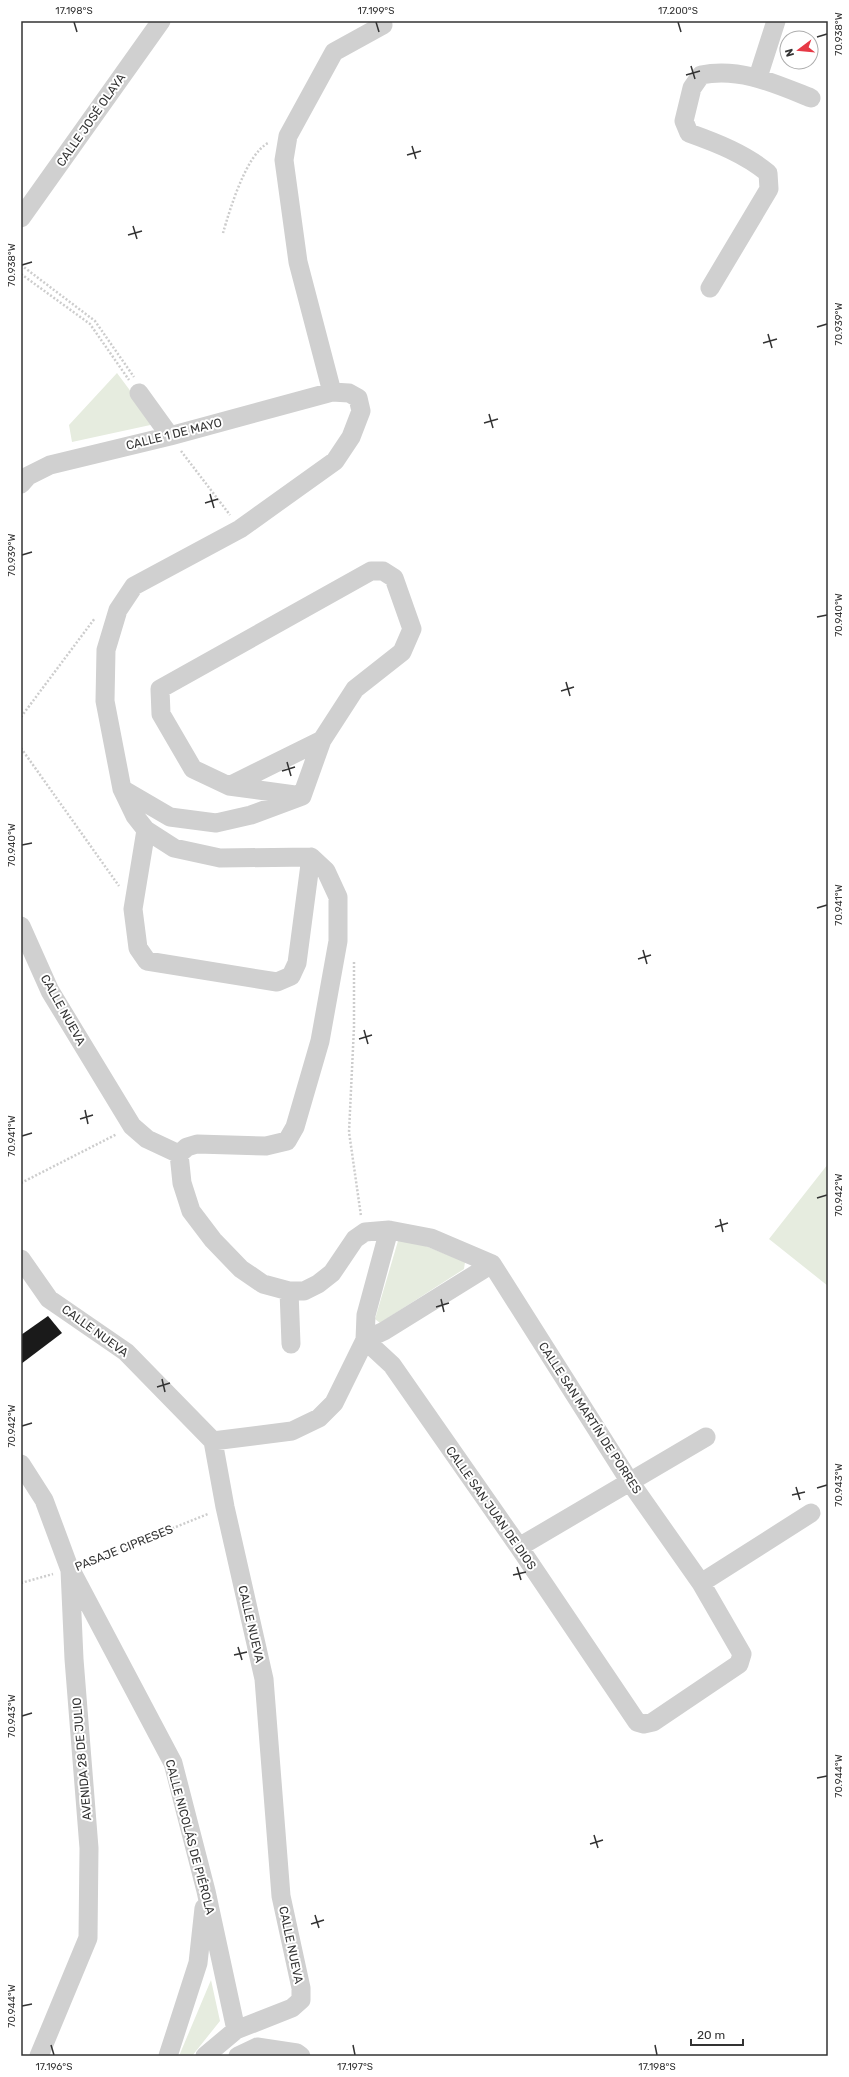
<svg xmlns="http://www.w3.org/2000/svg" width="849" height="2077" font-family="Rubik,sans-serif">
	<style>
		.green { fill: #e6ecdf }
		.building { fill: #1a1a1a }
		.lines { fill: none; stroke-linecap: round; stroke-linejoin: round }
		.path { stroke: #cdcdcd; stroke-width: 2.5; stroke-dasharray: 2 2; stroke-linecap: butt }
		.minor { stroke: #d0d0d0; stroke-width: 19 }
		.ticks { fill: none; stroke: #333; stroke-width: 1.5 }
		.labels { text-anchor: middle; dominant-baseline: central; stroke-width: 4; stroke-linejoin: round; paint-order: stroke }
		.street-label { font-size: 12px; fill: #333; stroke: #fff }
		.neatline { fill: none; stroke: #333; stroke-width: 1.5 }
		.ticks-label { font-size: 10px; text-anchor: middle; fill: #333 }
	</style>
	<rect width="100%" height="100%" fill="#fff"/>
	<path class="green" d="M117 373 155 424 72 442 69 425Z
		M828 1164V1286L769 1239Z
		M406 1238 465 1262 464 1269 380 1323 375 1319 398 1241Z
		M211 1980 220 2021 192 2056H179Z"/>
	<path class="building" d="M48 1316 62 1333 21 1364V1335Z"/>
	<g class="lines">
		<path class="path" d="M223 233C230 209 246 155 268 143
			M21 265 95 321 134 377
			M21 274 90 324 129 380
			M181 451 230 515
			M21 717 95 618
			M21 748 119 886
			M354 962V1027L349 1132 361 1216
			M21 1183 117 1134
			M87 1563 208 1514
			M21 1583 53 1574"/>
		<path class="minor" d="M758 77 776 21
			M21 218 161 21
			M710 288 769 189 768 173C745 154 717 143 689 133L684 121 692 88 701 75C740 67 776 84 811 98
			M332 392 298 262 284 160 288 136 334 52 383 25
			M139 393 170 436
			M21 484 28 476 50 465 170 436 332 392 349 393 358 398 361 411 351 437 335 461 240 529 134 586 118 610 106 650 105 701 122 789 135 816 146 830 174 848 220 858 311 857 326 871 338 897V941L320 1041 295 1127 287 1141 266 1146 197 1144 187 1147 179 1154 182 1183 191 1211 213 1240 241 1269 263 1284 289 1291H304L318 1284 332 1273 355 1239 365 1232 389 1230 431 1238 492 1264 630 1482 701 1583 742 1654 739 1664 653 1722 644 1724 637 1722 519 1547 392 1365 365 1340 384 1331 492 1264
			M229 786 322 740
			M122 789 170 817 216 823 251 815 302 796 322 740 355 689 402 652 412 629 394 578 383 571H371L160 689 161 714 193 769 229 786 302 796
			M146 830 133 909 138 948 147 961 277 982 291 976 297 963 311 857
			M21 926 50 991 132 1126 147 1139 179 1154
			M21 1259 49 1299 126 1352 213 1441 225 1507 264 1679 281 1896 301 1988V2000L292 2008 236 2030 205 2056
			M289 1291 291 1344
			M213 1441 292 1431 319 1418 334 1403 365 1340 366 1315 389 1230
			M21 1464 44 1500 70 1570 74 1659 89 1848 88 1938 39 2056
			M519 1547 706 1437
			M73 1574 173 1763 206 1891 236 2030
			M701 1583 811 1513
			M168 2056 198 1963 204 1908
			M238 2056 257 2047 297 2053 301 2056"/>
	</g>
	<path class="ticks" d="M74 22 77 32M376 22 379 32M678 22 681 32M817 37 827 34M691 66 695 79M686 75 700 71M412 146 416 159M407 155 421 151M133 226 137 239M128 235 142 231M22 265 32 262M817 327 827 324M768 334 772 348M763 343 777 339M489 414 493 428M484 423 498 419M210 494 214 508M205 503 218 499M22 555 32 552M817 617 827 615M566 682 570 696M561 691 574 687M287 762 291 776M282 771 295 767M22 845 32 843M817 908 827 905M643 950 647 964M638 959 651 955M364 1030 368 1044M359 1039 372 1035M85 1110 88 1124M80 1119 93 1115M22 1136 32 1133M817 1198 827 1195M720 1219 723 1232M715 1227 728 1223M441 1299 444 1312M436 1307 449 1303M162 1379 165 1392M157 1387 170 1383M22 1426 32 1423M796 1487 800 1500M817 1488 827 1485M792 1495 805 1492M517 1567 521 1580M513 1575 526 1572M238 1647 242 1660M234 1655 247 1652M22 1716 32 1713M817 1778 827 1776M594 1835 598 1848M590 1844 603 1840M315 1915 319 1928M311 1924 324 1920M22 2006 32 2004M51 2045 54 2055M353 2045 355 2055M655 2045 657 2055"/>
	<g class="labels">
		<g class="street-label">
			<text transform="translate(91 120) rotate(-55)">CALLE JOSÉ OLAYA</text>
			<text transform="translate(174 434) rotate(-14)">CALLE 1 DE MAYO</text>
			<text transform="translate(63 1010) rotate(61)">CALLE NUEVA</text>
			<text transform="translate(95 1331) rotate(36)">CALLE NUEVA</text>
			<text transform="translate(590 1418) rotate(57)">CALLE SAN MARTÍN DE PORRES</text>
			<text transform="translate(491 1508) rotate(55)">CALLE SAN JUAN DE DIOS</text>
			<text transform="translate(124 1548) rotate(-22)">PASAJE CIPRESES</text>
			<text transform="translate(251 1624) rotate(77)">CALLE NUEVA</text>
			<text transform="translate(82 1759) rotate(-95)">AVENIDA 28 DE JULIO</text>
			<text transform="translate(190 1837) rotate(75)">CALLE NICOLÁS DE PIÉROLA</text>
			<text transform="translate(291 1945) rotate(78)">CALLE NUEVA</text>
		</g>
	</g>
	<rect width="849" height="2077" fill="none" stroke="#ffffff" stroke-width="44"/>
	<g transform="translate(799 50) rotate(254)"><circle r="19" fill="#ffffff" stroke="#adadad"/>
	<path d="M0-3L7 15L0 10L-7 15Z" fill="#e63946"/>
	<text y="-6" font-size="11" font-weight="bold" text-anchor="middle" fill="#333333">N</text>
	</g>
	<path d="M691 2039v6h52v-6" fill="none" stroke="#333333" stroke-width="2"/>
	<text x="697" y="2039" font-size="12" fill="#333333" stroke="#ffffff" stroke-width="3" paint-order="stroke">20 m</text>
	<rect x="22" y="22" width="805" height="2033" class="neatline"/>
	<g class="ticks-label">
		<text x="74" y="14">17.198°S</text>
		<text x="376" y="14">17.199°S</text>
		<text x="678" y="14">17.200°S</text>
		<text transform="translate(838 34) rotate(-90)" y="4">70.938°W</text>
		<text transform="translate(11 265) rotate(-90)" y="4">70.938°W</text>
		<text transform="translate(838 324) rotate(-90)" y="4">70.939°W</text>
		<text transform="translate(11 555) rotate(-90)" y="4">70.939°W</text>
		<text transform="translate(838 615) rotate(-90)" y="4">70.940°W</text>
		<text transform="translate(11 845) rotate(-90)" y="4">70.940°W</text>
		<text transform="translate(838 905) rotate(-90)" y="4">70.941°W</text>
		<text transform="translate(11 1136) rotate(-90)" y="4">70.941°W</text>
		<text transform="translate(838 1195) rotate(-90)" y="4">70.942°W</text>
		<text transform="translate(11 1426) rotate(-90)" y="4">70.942°W</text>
		<text transform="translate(838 1485) rotate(-90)" y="4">70.943°W</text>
		<text transform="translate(11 1716) rotate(-90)" y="4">70.943°W</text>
		<text transform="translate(838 1776) rotate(-90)" y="4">70.944°W</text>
		<text transform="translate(11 2006) rotate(-90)" y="4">70.944°W</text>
		<text x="54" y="2070">17.196°S</text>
		<text x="355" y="2070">17.197°S</text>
		<text x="657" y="2070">17.198°S</text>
	</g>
</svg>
